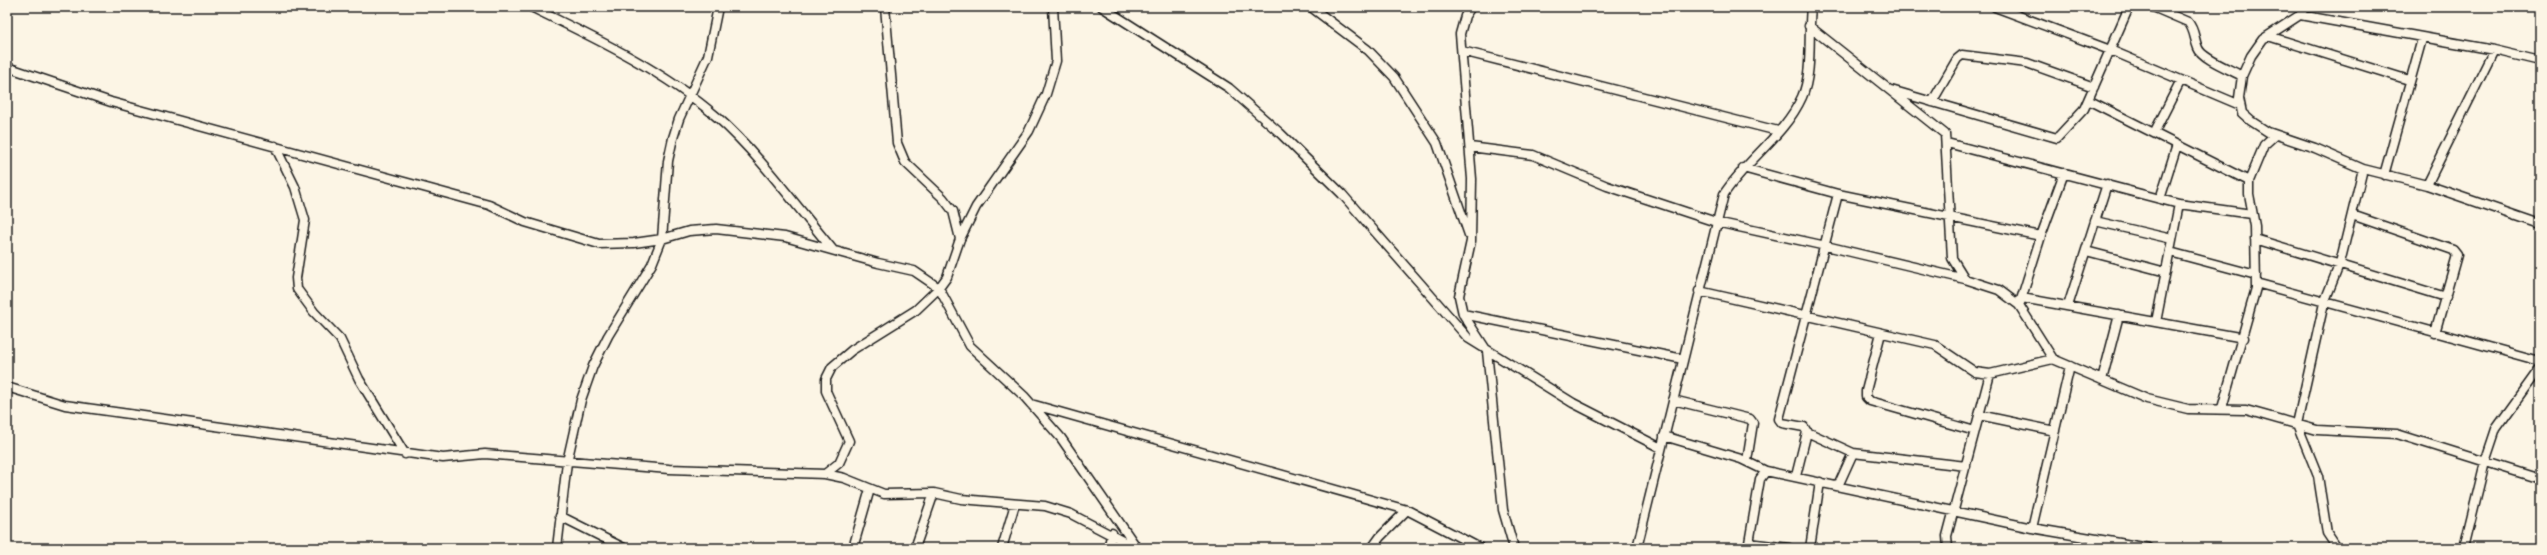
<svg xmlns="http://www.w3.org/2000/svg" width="2547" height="555" font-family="Pangolin,sans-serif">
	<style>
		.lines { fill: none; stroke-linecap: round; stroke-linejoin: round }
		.street-casing { stroke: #1c1c1c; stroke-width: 11 }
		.street { stroke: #fcf5e5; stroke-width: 8 }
	</style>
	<rect width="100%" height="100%" fill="#fcf5e5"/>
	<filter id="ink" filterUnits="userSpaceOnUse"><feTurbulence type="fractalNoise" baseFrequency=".025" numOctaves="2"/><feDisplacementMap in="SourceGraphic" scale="8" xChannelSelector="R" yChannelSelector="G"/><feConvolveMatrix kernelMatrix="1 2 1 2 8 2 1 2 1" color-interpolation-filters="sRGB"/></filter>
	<g filter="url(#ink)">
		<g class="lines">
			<defs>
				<path id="street" d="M531 7C595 38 663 70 717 117 758 153 797 207 833 250
					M885 7 897 143 905 162 943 198 953 211 960 239
					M1102 7 1229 88 1280 133 1342 194 1468 338 1573 403 1661 448
					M1311 7 1368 50 1394 77 1437 143 1469 235
					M1471 7 1465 16 1460 34 1472 179 1471 241 1459 296 1463 314 1487 351 1503 510 1514 548
					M1995 7 2110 50 2240 105
					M2153 7 2188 22C2195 30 2194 39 2198 48 2202 59 2232 70 2242 76
					M2305 7 2300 15 2263 39 2251 56 2242 76 2239 98 2242 113 2251 121 2268 132 2315 148 2363 169 2427 185 2540 224
					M2300 15 2494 50 2540 61
					M1809 26 1945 134 1952 258 1965 279
					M2268 36 2409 80
					M1462 51 1778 131
					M7 67 111 102 489 205 525 222 599 244 634 243 662 239 689 231 716 229 785 237 878 263 914 271 939 288 970 346 1024 396 1061 438 1137 548
					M1891 90 2057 138 2084 109 2129 7
					M2088 100 2249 181
					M1932 102 1957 59 1962 55 2027 63 2094 87
					M2154 133 2181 80
					M1947 143 2179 204 2252 214
					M275 146 295 187 305 220 296 278 297 289 314 312 340 339 359 379 405 454
					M1470 147 1533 155 1607 186 1716 222 1826 246 1965 279 1999 290 2019 305 2053 359 2147 399 2188 409 2246 410 2317 430 2397 434 2540 479
					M1743 168 1838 194 2041 236
					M2384 175 2422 39
					M2427 185 2494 50
					M1838 194 1779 419 1782 423 1804 427 1807 432 1853 453 1966 466
					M2160 199 2177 145
					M2352 215 2453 250 2457 255 2435 333
					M2095 221 2172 239
					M2255 239 2446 297
					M2086 251 2166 272
					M2170 252 2256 275
					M2256 283 2540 361
					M1699 291 1935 345 1975 372 1990 374 2053 359
					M2022 298 2244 338
					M2020 303 2041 236 2064 173
					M2068 306 2107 184
					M1463 314 1683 359
					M2156 322 2179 204
					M1881 333 1866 391V397L1870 401 1975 431
					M2102 380 2119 315
					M7 387 65 405 443 458 485 454 669 469 825 474 844 478 884 494 934 493 961 499 1045 506 1071 514 1134 547
					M1673 400 1750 419 1753 423 1747 461
					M1031 404 1407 510 1480 548
					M2222 408 2256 288 2255 226 2249 194V181L2264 145 2275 135
					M1979 415 2055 431
					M1664 436 1741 459 1766 471
					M825 474 839 463 849 441 826 391V379L832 367 852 350 916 310 939 288 947 277 960 239 976 207 1029 131 1046 94 1056 61 1053 7
					M1796 476 1807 432
					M1838 486 1853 453
					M560 516 624 548
					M2032 528 2070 366
					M1749 543 1789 548
					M557 548 567 462 581 400 593 366 608 336 652 264 662 239 668 161 673 138 679 119 708 56 718 7
					M853 548 870 489
					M915 548 934 493
					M1002 548 1015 504
					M1108 548 1112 533
					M1372 548 1380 537 1407 510
					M1637 548 1724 194C1746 160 1785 135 1802 97 1813 73 1808 34 1811 7
					M1746 548 1749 543 1760 479 1766 471 2032 528 2149 548
					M1810 548 1820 482
					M1948 548 1947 536 1990 374
					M2337 548 2327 533 2318 476 2297 424 2324 303 2340 263 2363 169
					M2464 548 2485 462 2496 429 2540 368"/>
			</defs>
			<use href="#street" class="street-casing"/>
			<use href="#street" class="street"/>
		</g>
	</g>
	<rect width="2547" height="555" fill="none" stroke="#fcf5e5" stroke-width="24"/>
	<rect x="12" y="12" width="2523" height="531" fill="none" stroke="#1c1c1c" stroke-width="1.5" filter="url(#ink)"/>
</svg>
